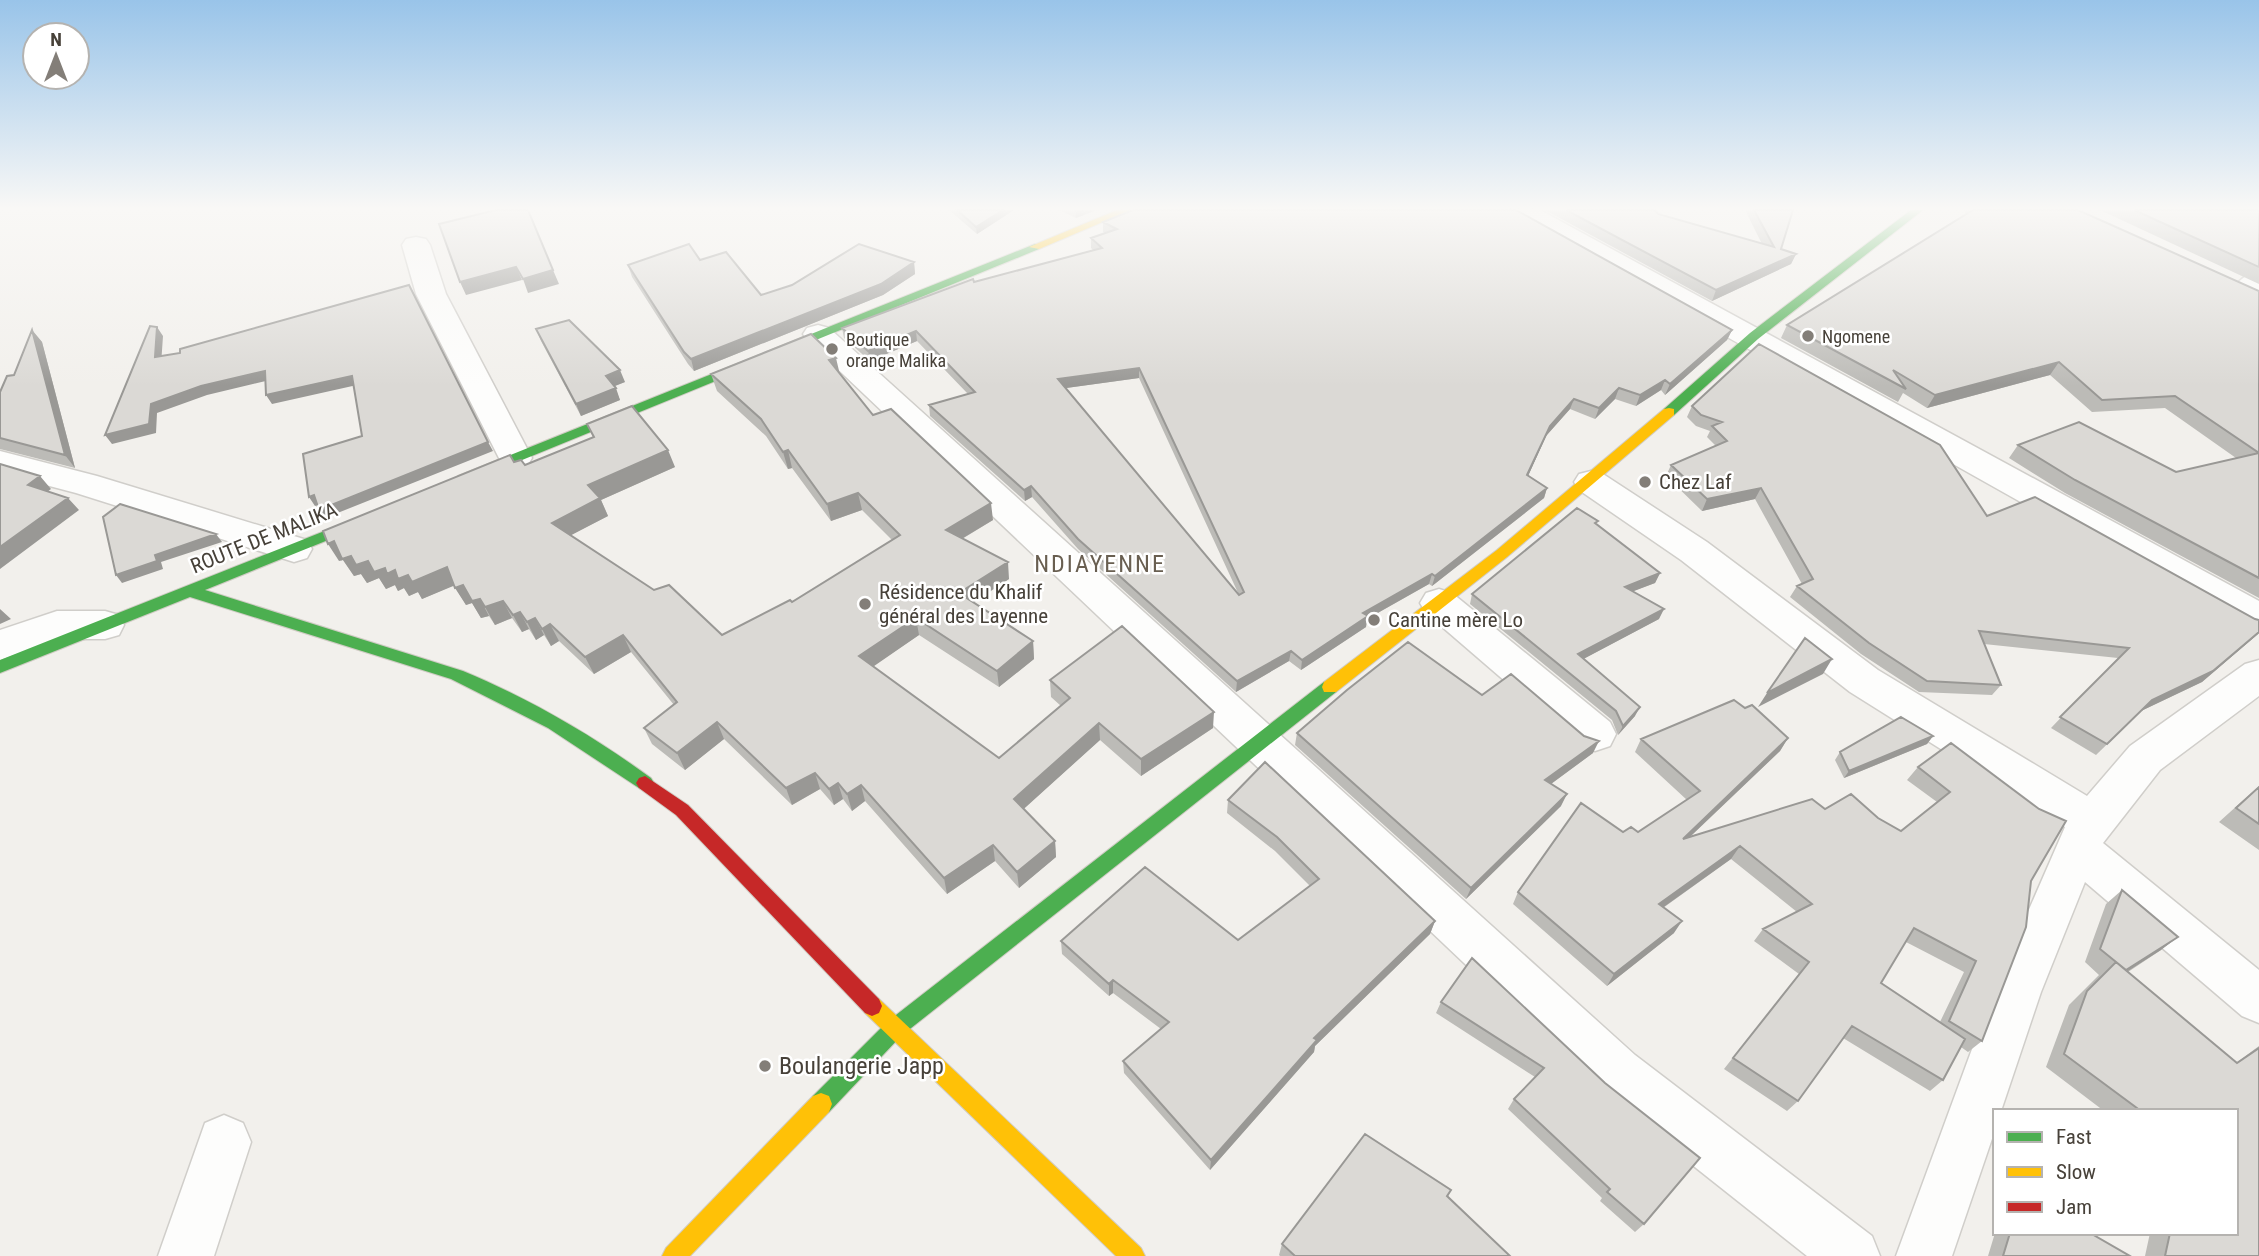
<svg xmlns="http://www.w3.org/2000/svg" width="2259" height="1256" font-family="'Roboto Condensed',sans-serif">
	<style>
		.lines { fill: none; stroke-linecap: round; stroke-linejoin: round }
		.street-casing { stroke: #d0ceca; stroke-width: 3 }
		.fast-casing { stroke: #d0ccc4; stroke-width: 2 }
		.slow-casing { stroke: #d0ccc4; stroke-width: 2 }
		.jam-casing { stroke: #d0ccc4; stroke-width: 2 }
		.street { fill: #fdfdfc; fill-rule: evenodd }
		.fast { fill: #4caf50; fill-rule: evenodd }
		.slow { fill: #ffc107; fill-rule: evenodd }
		.jam { fill: #c62828; fill-rule: evenodd }
		.wall { fill: #bcbbb7; fill-rule: evenodd }
		.shaded-wall { fill: #999895 }
		.building { fill: #dbd9d5; stroke: #999895; stroke-width: 2; fill-rule: evenodd }
		.poi-dot { fill: #837e78; stroke: #fff; stroke-width: 2.5 }
		.labels { text-anchor: middle; dominant-baseline: central; stroke-width: 5; stroke-linejoin: round; paint-order: stroke }
		.far-poi-label { font-size: 18px; fill: #474139; stroke: #fff; text-anchor: start }
		.poi-label { font-size: 21px; fill: #474139; stroke: #fff; text-anchor: start }
		.street-label { font-size: 21px; fill: #474139; stroke: #fff }
		.quarter-label { font-size: 24px; letter-spacing: 2px; fill: #695f51; stroke: #fff }
		.near-poi-label { font-size: 24px; fill: #474139; stroke: #fff; text-anchor: start }
	</style>
	<rect width="100%" height="100%" fill="#f2f0ec"/>
	<g class="lines">
		<defs>
			<path id="street" d="M1508 210H1540L2259 601V632L2245 628 1512 216Z
				M416 237 426 239 430 245 446 294 532 458 527 466 515 469 503 466 416 294 402 245 406 239Z
				M2259 271V294L2246 299 2236 296 2232 290C2238 280 2247 274 2259 271Z
				M818 325 829 328 1635 1055 1872 1236 1880 1256H1807L1599 1091 807 340 803 334 807 328Z
				M0 451 97 476 307 540 312 549 307 558 294 562 76 493 0 473Z
				M1591 471 1603 474 1707 542 1878 670 2087 796 2130 746 2245 664 2259 660V696L2160 770 2103 843 2259 970V1023L2242 1016 2085 882 2041 992 2001 1111H1995V1130L1952 1256H1896L1993 992 2065 827 1850 692 1681 560 1579 490 1574 482 1579 474Z
				M1439 589 1452 593 1610 722 1616 734 1610 746 1595 751 1580 746 1426 613 1420 603 1426 593Z
				M57 611H105L119 615 124 625 119 635 105 639H59L0 660V630Z
				M224 1115 243 1123 251 1142 214 1256H158L205 1123Z"/>
			<path id="fast" d="M1911 210H1923L1758 339 1674 415H1664V409L1750 333Z
				M1035 244 1039 245V249L468 482 463 484 456 479 458 476Z
				M375 511 382 516 380 519 205 590 463 671C530 699 592 735 651 778L654 783 651 788 645 790 639 788 548 728 451 679 190 597 0 673V660Z
				M1330 681 1336 682 1338 687 1336 692 901 1036 829 1112 821 1115 813 1112 810 1104 813 1096 887 1022 1324 682Z"/>
			<path id="slow" d="M1117 210H1131L1039 249 1029 247Z
				M1669 408 1674 409V415L1507 557 1336 692H1324L1322 687 1324 682 1497 550 1664 409Z
				M872 996 879 999 1141 1248 1145 1256H1116L865 1013 862 1006 865 999Z
				M821 1093 829 1096 832 1104 829 1112 690 1256H662L666 1248 813 1096Z"/>
			<path id="jam" d="M645 776 688 805 879 999 882 1006 879 1013 872 1016 865 1013 676 815 639 788 636 783 639 778Z"/>
		</defs>
		<use href="#street" class="street-casing"/>
		<use href="#fast" class="fast-casing"/>
		<use href="#slow" class="slow-casing"/>
		<use href="#jam" class="jam-casing"/>
		<use href="#street" class="street"/>
		<use href="#fast" class="fast"/>
		<use href="#slow" class="slow"/>
		<use href="#jam" class="jam"/>
	</g>
	<path class="wall" d="M949 210H1014L977 234Z
		M1059 210H1097L1076 218Z
		M1545 210H1655L1658 214 1762 244 1745 210H1793L1781 249 1796 254 1791 264 1712 301Z
		M1964 210H2078L2259 291V598L2065 493 2009 458 2018 445 2176 472 2236 458 2165 408 2092 412 2050 375 1927 408 1903 393 1898 402 1781 338 1787 325 1966 214Z
		M2100 210H2259V284Z
		M1103 222 1732 330 1727 340 1665 395 1661 390 1636 406 1615 399 1595 419 1570 409 1546 436 1528 476 1547 488 1544 498 1432 586 1429 584 1367 619 1366 627 1301 670 1289 661 1236 692 1078 549 1032 497 1025 501 930 416 929 405 968 394 917 341 870 361 844 338 842 328 974 282 1093 250 1091 248V238L1105 233 1103 232ZM1139 378 1239 595 1066 388Z
		M914 262 915 274 883 295 694 371 688 364 632 277 628 265 761 295Z
		M536 329 625 382 614 386 620 400 581 416 541 341Z
		M32 330 42 342 75 468 0 449V392L14 375Z
		M839 373 873 415 993 520 962 539 1009 579 973 603 1033 641 1034 659 999 687 919 635 873 666 999 758 1061 706 1051 697 1050 680 1213 728 1141 776 1100 740 1023 809 1055 841 1056 857 1019 888 995 861 947 894 865 801 852 811 843 799 834 805 820 789 792 805 724 739 685 770 652 744 644 728 674 705 631 652 594 674 559 641 551 646 544 635 536 640 529 629 522 632 512 618 495 625 489 616 481 618 472 603 466 605 454 585 422 599 418 592 409 596 404 588 398 591 395 585 386 589 379 578 367 583 361 574 354 576 343 560 339 561 514 462 525 465 593 437 587 424 675 467 601 500 608 516 570 535 722 635 792 602 892 540 862 510 831 521 792 468 788 469 766 436 717 391 711 374Z
		M1692 406 1987 516 2259 620V633L2202 682 2141 711 2096 755 2051 728 2118 658 1984 644 2001 685 1992 695 1919 692 1861 654 1790 597 1797 586 1802 584 1755 499 1702 511 1666 476 1671 465 1716 446 1707 437 1710 431 1696 426 1687 417Z
		M1596 524 1660 573 1655 583 1633 591 1659 619 1583 659 1635 716 1618 735 1612 720 1470 604 1472 594Z
		M1482 695 1593 753 1551 784 1561 806 1466 899 1295 745 1297 733Z
		M1933 736 1927 744 1844 778 1835 760 1840 752Z
		M1788 738 1780 751 1691 836 1825 809 1878 818 1901 831 1937 802 1907 780 1918 767 1951 743 2031 881 1982 1041 1968 1052 1961 1047 1943 1080 1930 1091 1843 1038 1798 1101 1787 1111 1724 1069 1799 974 1754 941 1763 929 1797 912 1731 859 1663 908 1674 933 1607 986 1513 904 1518 892 1623 832H1638L1687 800 1635 752 1641 739ZM1906 942 1964 972 1940 1022 1881 983Z
		M2259 786V850L2219 822Z
		M1228 800 1435 921 1430 934 1315 1046 1314 1052 1210 1170 1124 1073 1123 1061 1161 1029 1113 993 1109 996 1062 954 1061 941 1238 940 1310 886 1275 851 1227 813Z
		M2122 890 2161 950 2128 972 2236 1063 2259 1046V1256H2145L2150 1233H2236V1111H2104L2046 1067 2069 1005 2099 975 2085 962 2106 904Z
		M1472 958 1644 1224 1635 1232 1600 1201 1602 1198 1508 1109 1514 1099 1535 1077 1436 1013 1441 1002Z
		M1451 1190 1448 1197 1510 1256H1280L1279 1255 1282 1244Z
		M1995 1233H2090L2130 1256H1988Z"/>
	<path class="shaded-wall" d="M1003 210H1014L977 234 976 227Z
		M1075 210H1097L1076 218Z
		M1796 254 1791 264 1712 301 1716 290Z
		M914 262 915 274 883 295 694 371 691 359Z
		M516 267 522 280 466 295 460 282Z
		M553 270 559 284 528 293 523 279Z
		M157 327 163 336 161 365 155 357Z
		M32 330 42 342 75 468 65 455Z
		M1732 330 1727 340 1665 395 1670 384Z
		M916 331 917 341 870 361 868 351Z
		M836 358 840 375 829 360Z
		M2059 362 2050 375 1927 408 1935 395Z
		M1139 368V378L1059 389 1058 379Z
		M620 370 625 382 610 388 606 376Z
		M265 371 270 380 207 395 157 413 156 433 112 444 105 435 151 404 201 386Z
		M352 376 357 385 272 404 266 395Z
		M1665 380 1661 390 1636 406 1640 395Z
		M616 388 620 400 581 416 576 404Z
		M1619 388 1615 399 1595 419 1599 408Z
		M1574 399 1570 409 1546 436 1524 485 1527 475 1550 426Z
		M488 442 493 451 325 518 319 510Z
		M668 450 675 467 601 500 608 516 560 541 552 523 588 485Z
		M788 450 792 468 788 469 783 452Z
		M40 476 51 489 39 498 28 485Z
		M1031 486 1032 497 1025 501 1024 490Z
		M1547 488 1544 498 1432 586 1435 576Z
		M1761 488 1755 499 1702 511 1707 499Z
		M858 493 862 510 831 521 827 504Z
		M314 495 320 504 315 506 309 497Z
		M68 498 79 510 0 569V547Z
		M991 503 993 520 948 547 946 530Z
		M216 534 222 542 161 562 163 569 122 583 116 575 155 555Z
		M334 541 351 556 408 575 447 567 458 584 422 599 418 592 409 596 404 588 398 591 395 585 386 589 379 578 367 583 361 574 354 576 343 560 339 561 328 544Z
		M1008 562 1009 579 961 610 959 593Z
		M1660 573 1655 583 1621 596 1625 587Z
		M1432 574 1429 584 1367 619 1366 627 1301 670 1302 660 1363 613Z
		M463 585 480 599 489 616 481 618 472 603 466 605 455 588Z
		M503 601 512 618 495 625 485 607Z
		M0 609 11 619 0 624Z
		M1664 609 1659 619 1574 664 1578 654Z
		M520 612 529 629 522 632 513 615Z
		M535 618 544 635 536 640 527 622Z
		M916 618 919 635 864 673 859 656Z
		M550 624 559 641 551 646 542 629Z
		M2259 632 2258 634 2202 682 2141 711 2096 755 2152 700Z
		M623 635 631 652 594 674 585 657Z
		M1033 641 1034 659 999 687 997 671Z
		M1291 651 1289 661 1236 692 1237 681Z
		M1832 659 1823 674 1758 707 1767 693Z
		M1640 707 1635 716 1618 735 1623 726Z
		M1214 712 1213 728 1141 776V759Z
		M717 722 724 739 685 770 677 753Z
		M1099 723 1100 740 1016 816 1014 799Z
		M1933 736 1927 744 1844 778 1849 771Z
		M1788 738 1780 751 1675 851 1683 839Z
		M1599 741 1593 753 1540 792 1545 780Z
		M815 773 820 789 792 805 786 788Z
		M838 783 843 799 834 805 829 789Z
		M861 785 865 801 852 811 847 794Z
		M1567 794 1561 806 1466 899 1471 888Z
		M1055 841 1056 857 1019 888 1017 872Z
		M993 845 995 861 947 894 944 878Z
		M1740 846 1731 859 1651 916 1659 904Z
		M1435 921 1430 934 1315 1046 1314 1052 1210 1170 1211 1160 1314 1038Z
		M1682 921 1674 933 1607 986 1614 974Z
		M2178 937 2161 950 2109 983 2126 971Z
		M1113 980V993L1109 996V984Z"/>
	<path class="building" d="M496 210H528L553 270 523 279 516 267 460 282 439 224Z
		M957 210H1003L976 227Z
		M1133 210H1516L1732 330 1670 384 1665 380 1640 395 1619 388 1599 408 1574 399 1550 426 1527 475 1547 488 1435 576 1432 574 1363 613 1368 616 1302 660 1291 651 1237 681 1078 539 1031 486 1024 490 929 405 975 392 916 331 868 351 842 328 973 279 974 282 1102 248 1091 238 1117 229 1103 222ZM1139 368 1244 592 1239 595 1058 379Z
		M1566 210H1655L1658 214 1774 247 1754 210H1793L1781 249 1796 254 1716 290Z
		M1973 210H2078L2259 291V578L2075 480 2018 445 2079 422 2176 472 2259 453 2175 396 2102 400 2059 362 1935 395 1893 370 1906 389 1787 325Z
		M2134 210H2259V267Z
		M689 244 700 260 726 252 761 295 792 285 859 244 914 262 881 284 691 359 684 352 628 265Z
		M409 285 488 442 319 510 314 495 309 497 303 454 362 436 352 376 266 395 265 371 201 386 151 404 149 424 105 435 150 326 157 327 155 357 180 353V349Z
		M569 320 620 370 606 376 616 388 576 404 536 329Z
		M32 330 65 455 0 438V392L7 376 14 375Z
		M811 334 836 358 829 360 873 415 891 409 991 503 946 530 1008 562 959 593 1033 641 997 671 916 618 859 656 999 758 1070 698 1050 680 1122 626 1214 712 1141 759 1099 723 1014 799 1055 841 1017 872 993 845 944 878 861 785 847 794 838 783 829 789 815 773 786 788 717 722 677 753 644 728 677 702 623 635 585 657 550 624 542 629 535 618 527 622 520 612 513 615 503 601 485 607 480 599 472 601 463 585 455 588 447 567 412 582 408 575 398 579 395 570 387 574 385 568 374 572 368 561 356 565 351 556 342 559 334 541 328 544 323 531 510 455 514 462 521 460 525 465 594 437 587 424 632 406 668 450 588 485 600 498 552 523 654 590 669 585 722 635 790 600 792 602 900 535 858 493 827 504 788 450 783 452 761 419 711 374Z
		M1759 344 1940 445 1987 516 2035 497 2255 619 2259 620V632L2213 671 2152 700 2107 744 2060 717 2129 648 1979 631 2001 685 1927 681 1869 643 1797 586 1813 579 1761 488 1707 499 1671 465 1727 441 1712 426 1722 422 1701 415 1692 406Z
		M0 464 40 476 28 485 68 498 0 547Z
		M120 504 216 534 155 555 157 561 116 575 103 517Z
		M1577 508 1598 521 1595 523 1660 573 1625 587 1664 609 1578 654 1640 707 1623 726 1616 711 1472 594Z
		M1805 638 1832 659 1767 693Z
		M1408 642 1482 695 1511 674 1584 736 1599 741 1545 780 1567 794 1471 888 1297 733 1347 690Z
		M1734 700 1745 708 1752 705 1788 738 1683 839 1812 799 1825 809 1851 794 1878 818 1901 831 1950 792 1918 767 1951 743 2039 809 2066 821 2031 881 2026 927 1982 1041 1949 1021 1976 961 1914 928 1881 983 1965 1039 1943 1080 1852 1026 1798 1101 1733 1058 1809 962 1763 929 1812 904 1740 846 1659 904 1682 921 1614 974 1518 892 1581 803 1623 832 1631 827 1638 832 1700 791 1641 739Z
		M1901 717 1933 736 1849 771 1840 752Z
		M1265 762 1435 921 1314 1038 1317 1040 1211 1160 1123 1061 1169 1022 1113 980 1109 984 1061 941 1145 867 1238 940 1319 879 1277 837 1228 800Z
		M2259 787V824L2236 808Z
		M2122 890 2178 937 2126 970 2100 949Z
		M1472 958 1605 1083 1700 1158 1644 1224 1607 1192 1610 1189 1514 1099 1544 1068 1441 1002Z
		M2116 962 2237 1063 2259 1048V1256H2165L2170 1233H2236V1111H2141L2064 1054 2087 991Z
		M1365 1134 1451 1190 1447 1196 1510 1256H1295L1282 1244Z
		M2010 1233H2090L2130 1256H2003Z"/>
	<linearGradient id="sky" x2="0" y2="1"><stop stop-color="#99c4e9"/><stop offset="0.54" stop-color="#f9f8f6"/><stop offset="1" stop-color="#f9f8f6" stop-opacity="0"/></linearGradient>
	<rect width="2259" height="386" fill="url(#sky)"/>
	<g class="poi-dot">
		<circle cx="1808" cy="336" r="7"/>
		<circle cx="832" cy="349" r="7"/>
		<circle cx="1645" cy="482" r="7"/>
		<circle cx="865" cy="604" r="7"/>
		<circle cx="1374" cy="620" r="7"/>
		<circle cx="765" cy="1066" r="7"/>
	</g>
	<g class="labels">
		<g class="far-poi-label">
			<text x="1822" y="336">Ngomene</text>
			<text x="846" y="339">Boutique<tspan x="846" dy="21">orange Malika</tspan></text>
		</g>
		<g class="poi-label">
			<text x="1659" y="482">Chez Laf</text>
			<text x="879" y="592">Résidence du Khalif<tspan x="879" dy="24">général des Layenne</tspan></text>
			<text x="1388" y="620">Cantine mère Lo</text>
		</g>
		<g class="street-label">
			<text transform="translate(264 538) rotate(-22)">ROUTE DE MALIKA</text>
		</g>
		<g class="quarter-label">
			<text x="1100" y="564">NDIAYENNE</text>
		</g>
		<g class="near-poi-label">
			<text x="779" y="1066">Boulangerie Japp</text>
		</g>
	</g>
	<rect x="1993" y="1109" width="245" height="126" fill="#ffffff" stroke="#b5b3b0" stroke-width="2"/>
	<rect x="2007" y="1132" width="35" height="10" fill="#4caf50" stroke="#b5b3b0" stroke-width="2"/>
	<text x="2056" y="1144" font-size="21" fill="#474139">Fast</text>
	<rect x="2007" y="1167" width="35" height="10" fill="#ffc107" stroke="#b5b3b0" stroke-width="2"/>
	<text x="2056" y="1179" font-size="21" fill="#474139">Slow</text>
	<rect x="2007" y="1202" width="35" height="10" fill="#c62828" stroke="#b5b3b0" stroke-width="2"/>
	<text x="2056" y="1214" font-size="21" fill="#474139">Jam</text>
	<g transform="translate(56 56)"><circle r="33" fill="#ffffff" stroke="#b5b3b0" stroke-width="2"/>
	<path d="M0-5L12 26L0 18L-12 26Z" fill="#837e78"/>
	<text y="-10" font-size="19" font-weight="bold" text-anchor="middle" fill="#474139">N</text>
	</g>
</svg>
